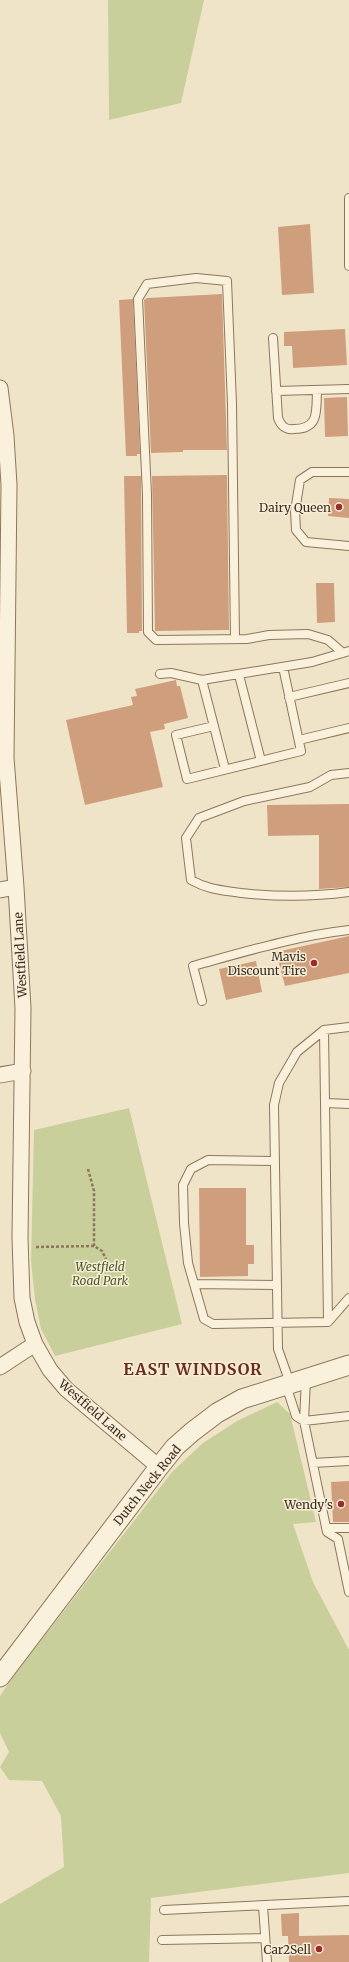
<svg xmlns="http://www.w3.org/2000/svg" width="349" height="1962" font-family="Merriweather,serif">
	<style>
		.green { fill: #c9cf9b }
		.building { fill: #cf9f7d }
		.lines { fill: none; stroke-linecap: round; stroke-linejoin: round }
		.service-casing { stroke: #8d765c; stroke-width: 10 }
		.minor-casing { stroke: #8d765c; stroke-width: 17 }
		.tertiary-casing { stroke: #8d765c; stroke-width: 21 }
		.path { stroke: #8d765c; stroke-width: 2.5; stroke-dasharray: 3 2; stroke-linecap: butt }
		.service { stroke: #faf1dc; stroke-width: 8 }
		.minor { stroke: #faf1dc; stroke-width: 15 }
		.tertiary { stroke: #faf1dc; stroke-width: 19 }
		.poi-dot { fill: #9e2a2b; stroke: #f7eed8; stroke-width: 1.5 }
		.labels { text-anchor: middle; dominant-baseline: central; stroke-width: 3; stroke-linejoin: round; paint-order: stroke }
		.poi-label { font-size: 12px; fill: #3d2e20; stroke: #f7eed8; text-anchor: end }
		.street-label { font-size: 12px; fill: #3d2e20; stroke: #f7eed8 }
		.park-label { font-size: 12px; font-style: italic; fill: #4d5a26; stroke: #f7eed8 }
		.district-label { font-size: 16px; font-weight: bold; letter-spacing: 1px; fill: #6b2e1e; stroke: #f7eed8 }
	</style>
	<rect width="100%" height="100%" fill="#f0e4c8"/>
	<path class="green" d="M108 0H204L181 103 109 120Z
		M129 1108 182 1324 55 1356 41 1329 35 1299 31 1261 34 1130Z
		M277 1402 290 1414 316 1522 293 1524 313 1582 349 1650V1873L151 1898 149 1962H0V1904L64 1867 61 1816 42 1781 9 1780 0 1767 9 1752 0 1733V1696L17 1671 172 1472 203 1443 237 1421Z"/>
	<path class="building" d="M310 224 314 293 282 295 278 227Z
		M222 294 227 450H183V452L151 453 144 300 147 298Z
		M133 299 140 454H137V456H126L119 300Z
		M345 329 347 365 293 368 292 346H284V332Z
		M347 397 348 436 325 437 324 398Z
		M227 475 229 630 155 631 152 476Z
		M124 476H141L142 631H139V633H127Z
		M329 498 349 499V518L328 516Z
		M316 583H334L335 622 317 623Z
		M176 680 177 686H180L188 718 164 724 165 729 150 732 163 787 85 805 66 720 133 705 131 697 137 696 135 689Z
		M349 804V887L319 889V835L268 836 267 805Z
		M349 936V973L285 986 276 952Z
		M256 961 262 992 226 1000 219 969Z
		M199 1188H246V1245H254V1264H248V1276L200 1277Z
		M349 1481V1522H333L331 1482Z
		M299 1913V1936L349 1935V1962H289L288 1936H282L281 1914Z"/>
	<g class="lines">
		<defs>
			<path id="service" d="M349 198V266
				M273 338 278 418C281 426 285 430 294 429 320 429 316 410 317 390
				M276 391 349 389
				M349 472H312L300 480 295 511 296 530 306 542 349 546
				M235 639 232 404 227 281 196 278 147 284 138 299 147 495 148 632 156 640 247 639 269 635 308 634 328 640 343 653
				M160 674 171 673 202 680
				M239 675 261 761
				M289 697 349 683
				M214 726 176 735 187 779 301 751 283 667
				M299 740 349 728
				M225 769 202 680 312 662 349 651
				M349 773 331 775 310 787 244 801 199 818 186 838 191 880C209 890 221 890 241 893 278 897 312 897 349 892
				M202 1001 193 966C244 952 296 936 349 930
				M324 1030 328 1322
				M326 1103 349 1104
				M275 1161 208 1160 191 1169 183 1185 184 1223 188 1263 204 1319 213 1324 328 1322 349 1298
				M194 1284 277 1285
				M306 1379 304 1421 327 1532 338 1539 349 1592
				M290 1383 278 1349 274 1105 279 1083 297 1052 324 1030 349 1027
				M286 1385 296 1416 304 1421 349 1416
				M313 1463 349 1461
				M326 1528H349
				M263 1906 267 1962
				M164 1910 349 1901
				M162 1940 265 1938"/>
			<path id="minor" d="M0 388 6 436 9 485 6 758 16 887 23 1008 20 1238 22 1298 27 1322 35 1344 50 1370 66 1389 159 1467
				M0 890 16 887
				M0 1075 23 1071
				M0 1367 35 1344"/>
			<path id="tertiary" d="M0 1677 159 1467 175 1447 192 1432 217 1413 242 1399 349 1365"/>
		</defs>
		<use href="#service" class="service-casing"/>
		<use href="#minor" class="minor-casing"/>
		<use href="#tertiary" class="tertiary-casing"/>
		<path class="path" d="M88 1169 94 1191V1246
			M36 1247 94 1246 102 1251 106 1259"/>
		<use href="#service" class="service"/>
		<use href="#minor" class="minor"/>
		<use href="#tertiary" class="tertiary"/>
	</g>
	<g class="poi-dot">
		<circle cx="339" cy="507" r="4"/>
		<circle cx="314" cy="963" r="4"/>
		<circle cx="341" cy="1504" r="4"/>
		<circle cx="319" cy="1949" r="4"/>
	</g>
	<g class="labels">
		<g class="poi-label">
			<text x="331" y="507">Dairy Queen</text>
			<text x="306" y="956">Mavis<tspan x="306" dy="14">Discount Tire</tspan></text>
			<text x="333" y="1504">Wendy's</text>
			<text x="311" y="1949">Car2Sell</text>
		</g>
		<g class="street-label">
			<text transform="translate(20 955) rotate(-93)">Westfield Lane</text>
			<text transform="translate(93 1410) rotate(41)">Westfield Lane</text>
			<text transform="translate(147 1485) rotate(-51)">Dutch Neck Road</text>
		</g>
		<g class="park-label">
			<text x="100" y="1266">Westfield<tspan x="100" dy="14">Road Park</tspan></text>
		</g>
		<g class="district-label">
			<text x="193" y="1369">EAST WINDSOR</text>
		</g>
	</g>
</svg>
